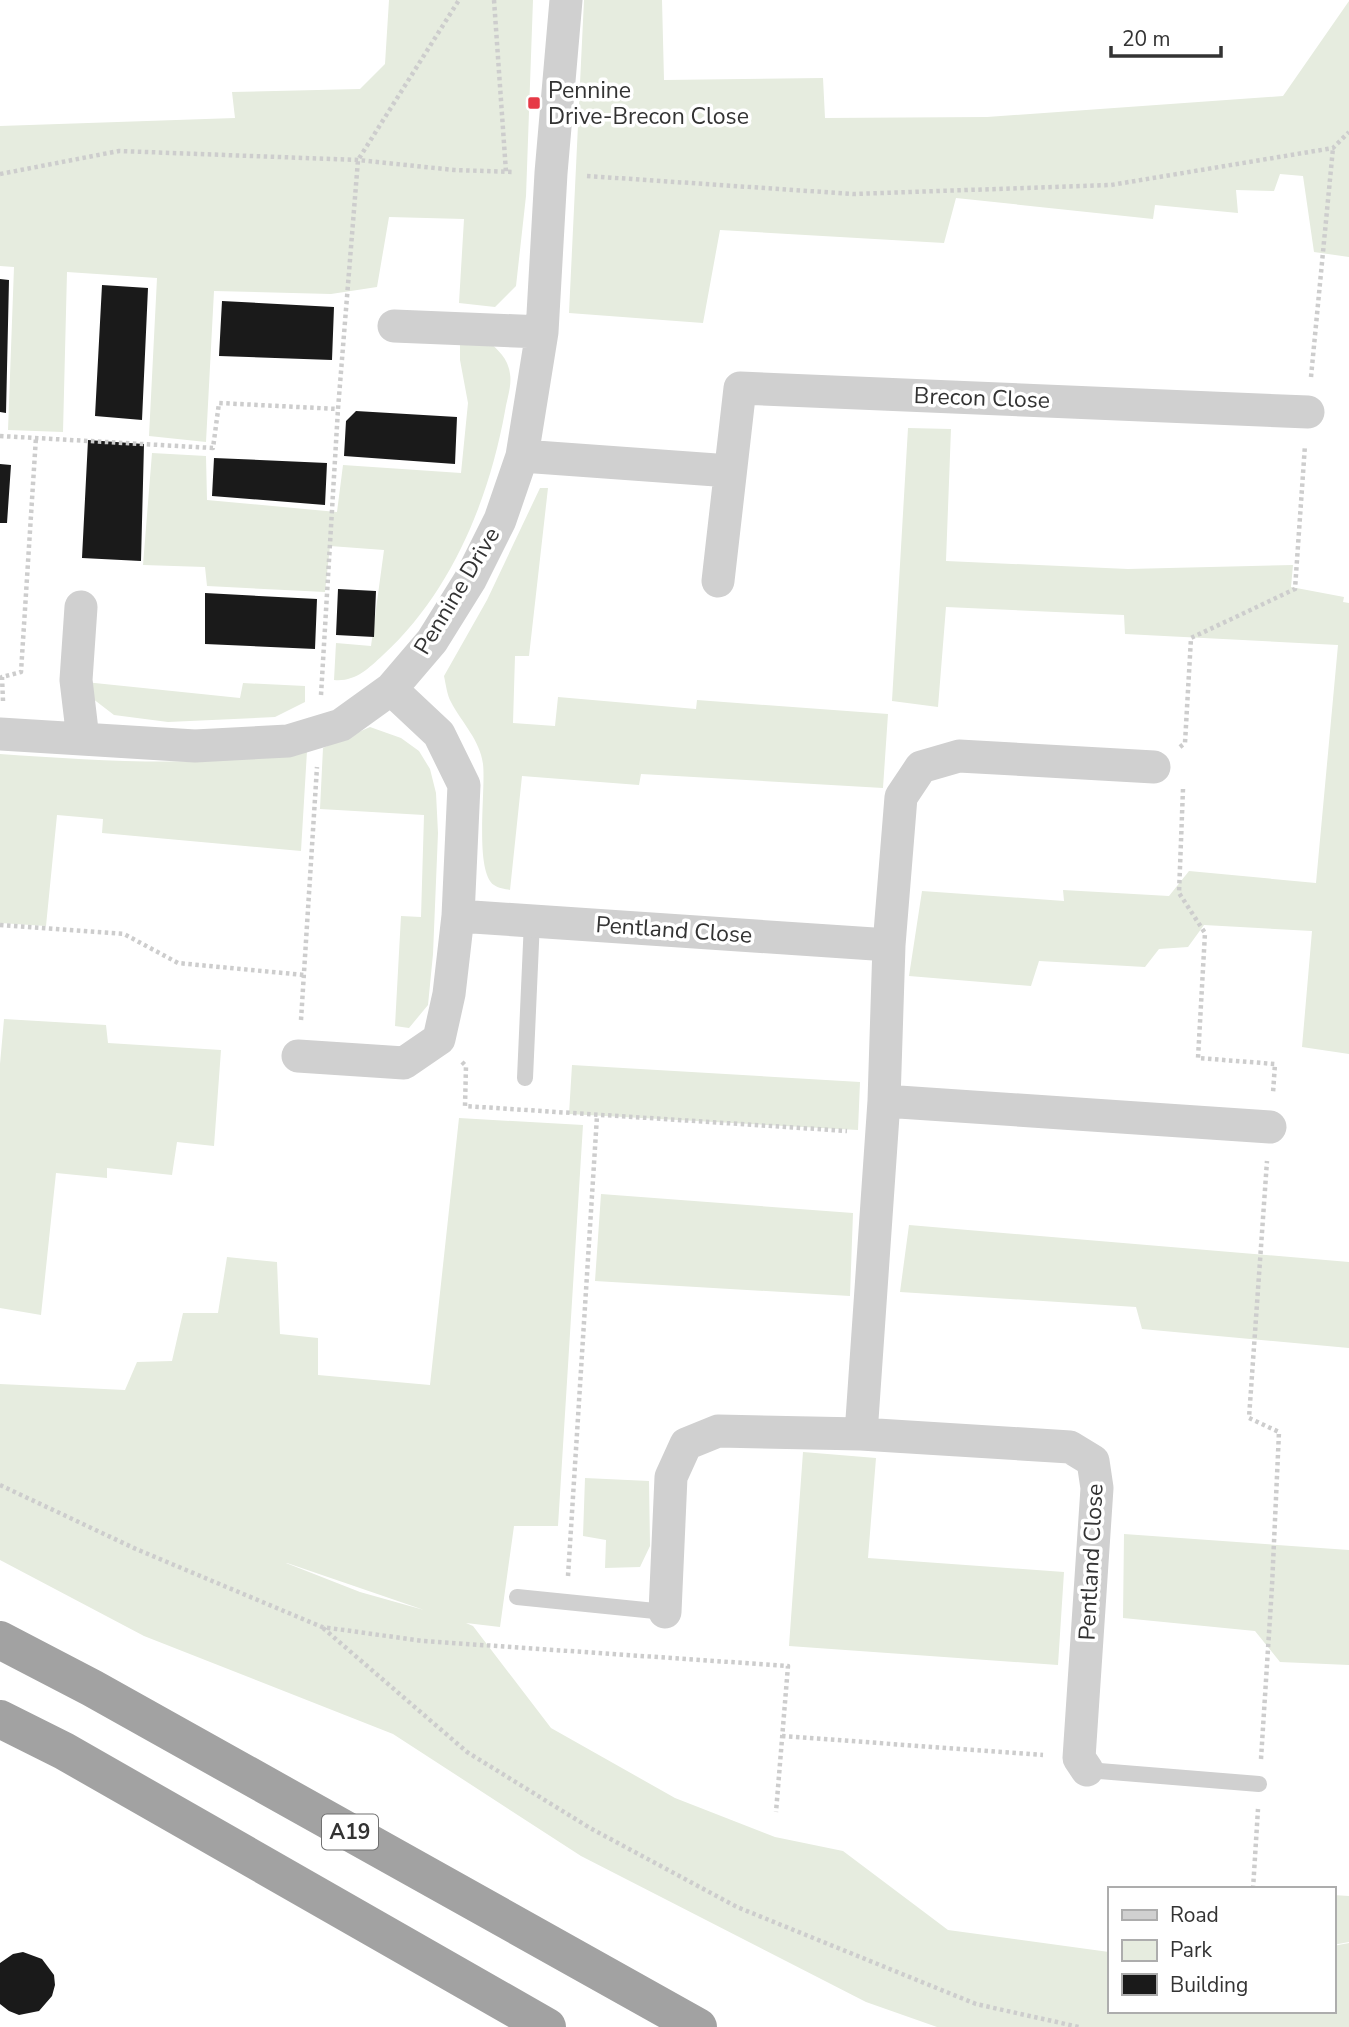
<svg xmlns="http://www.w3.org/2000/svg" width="1349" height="2027" font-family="'Nunito Sans',sans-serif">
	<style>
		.green { fill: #e6ecdf; fill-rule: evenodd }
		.building { fill: #1a1a1a }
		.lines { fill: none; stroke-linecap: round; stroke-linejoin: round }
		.path { stroke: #cdcdcd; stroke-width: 4.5; stroke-dasharray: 3.5 3.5; stroke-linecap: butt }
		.service { stroke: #d0d0d0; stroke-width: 16 }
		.minor { stroke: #d0d0d0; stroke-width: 33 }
		.trunk { stroke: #a2a2a2; stroke-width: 38 }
		.poi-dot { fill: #e63946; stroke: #fff; stroke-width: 2.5 }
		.labels { text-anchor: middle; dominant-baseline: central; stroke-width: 7; stroke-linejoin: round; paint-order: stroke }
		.shield { fill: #fff; stroke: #707070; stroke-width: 2 }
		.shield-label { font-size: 21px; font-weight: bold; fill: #333 }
		.poi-label { font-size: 23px; fill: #333; stroke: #fff; text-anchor: start }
		.street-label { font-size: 23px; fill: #333; stroke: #fff }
	</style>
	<rect width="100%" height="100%" fill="#fff"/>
	<path class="green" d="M389 0H533L526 196 516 286 495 307 459 303 464 219 389 217 377 287 331 294 214 291 206 442 149 436 157 278 67 272 63 432 8 430 14 267 0 266V126L235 118 232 92 360 89 385 64Z
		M584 0H662L664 80 823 78 825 118 987 117 1283 96 1349 1V257L1314 252 1303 176 1280 174 1274 191 1236 190 1238 213 1155 205 1153 219 956 198 944 243 720 230 703 323 569 313Z
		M460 340H487C498 350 508 358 510 374 512 385 507 399 505 411 489 500 451 593 383 655 368 669 355 682 334 680L336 643 371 646 384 550 330 546 325 592 207 586 205 567 143 565 152 453 206 456 207 500 337 512 343 465 461 473 468 403 460 360Z
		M908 428 951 429 946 561 1128 569 1293 565 1291 587 1344 597 1343 602 1349 603V1054L1302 1047 1312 931 1204 925 1188 947 1159 949 1145 967 1039 961 1031 986 909 976 922 891 1064 901 1063 890 1169 896 1189 871 1316 883 1338 645 1125 634 1124 615 946 607 938 707 892 701Z
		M540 488H548L529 656H515L513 723 555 726 558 697 696 709 697 700 888 714 883 788 641 774 639 785 522 776 510 890C505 889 498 888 494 885 474 871 486 790 483 764 480 740 462 723 451 702 447 695 446 685 444 676L487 600Z
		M85 682 240 698 243 683 305 686V702L275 717 168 722 114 715 88 695Z
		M370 727 401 738 419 751 430 769 436 793 438 833 433 954 428 1005 409 1028 395 1026 401 916 421 917 424 815 320 809 323 748Z
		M307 751 301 851 102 833 103 819 57 815 46 926 0 923V754C103 761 205 768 307 751Z
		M4 1019 106 1025 108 1043 221 1050 214 1146 177 1142 172 1175 107 1168V1178L56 1173 41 1315 0 1308V1064Z
		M572 1065 860 1082 858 1130 569 1114Z
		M459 1118 583 1125 558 1526H514L500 1627 466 1623 473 1626 551 1728 675 1798 775 1837 843 1851 948 1930 1109 1952V2011H1333V1946L1349 1943V2027H937L866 2002 581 1856 393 1734 144 1636 0 1560V1384L125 1390 137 1362 172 1361 183 1313H218L227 1257 277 1262 280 1334 318 1338V1375L430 1385ZM286 1563H287L424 1610 360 1592Z
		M601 1194 853 1213 850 1296 595 1281Z
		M909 1225 1349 1262V1348L1142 1329 1136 1307 900 1292Z
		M803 1452 876 1458 868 1558 1064 1572 1058 1665 789 1646Z
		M585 1478 649 1481 650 1546 640 1567 605 1568 606 1540 583 1536Z
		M1124 1534 1349 1550V1665L1280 1662 1255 1631 1123 1618Z
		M1333 1895 1349 1896V1942L1333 1945Z"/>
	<path class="building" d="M0 279 9 280 6 413 0 412Z
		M102 285 148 288 142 420 95 416Z
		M222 301 334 307 332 360 219 356Z
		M356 411 457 417 455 464 344 456 346 421Z
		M88 440 144 444 141 561 82 558Z
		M214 458 327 463 325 505 212 496Z
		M0 464 11 465 7 523H0Z
		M338 589 376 591 374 637 336 635Z
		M205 593 317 599 315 649 205 644Z
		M23 1952 42 1959 54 1975 55 1985 52 1996 39 2011 19 2015 9 2011 0 2004V1963L13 1954Z"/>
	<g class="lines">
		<path class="path" d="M494 0 506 172
			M0 174 119 151 358 160 454 170 515 172
			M587 176 853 194 1111 185 1333 148 1349 132
			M1311 377 1333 148
			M0 436 213 448 219 403 338 409 358 160 459 0
			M321 695 338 409
			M3 701 2 677 21 672 36 437
			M1180 747 1185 743 1191 638 1295 589 1305 445
			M1183 789 1179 893 1205 933 1198 1058 1275 1064 1273 1093
			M0 925 124 934 178 963 304 975
			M301 1020 317 767
			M462 1062 466 1066 465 1106 847 1131
			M0 1485 136 1549 322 1627 423 1641 788 1666 776 1812
			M568 1576 597 1116
			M323 1628 467 1752 590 1828 737 1907 976 2004 1079 2027
			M782 1736 1043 1755
			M1261 1759 1272 1586 1279 1432 1249 1418 1267 1161
			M1253 1889 1258 1809"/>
		<path class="service" d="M525 1078 532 921
			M517 1597 665 1612
			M1087 1770 1259 1784"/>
		<path class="minor" d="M394 326 542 332
			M522 456 730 471
			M718 581 740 388 1308 412
			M81 607 76 680 83 739
			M0 734 195 746 288 741 341 725 391 689 432 641 470 580 500 520 522 456 542 332 551 173 566 0
			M458 916 889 945 901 797 921 767 959 756 1154 767
			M298 1056 404 1063 439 1039 449 994 458 916 464 785 439 734 391 689
			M884 1101 1270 1127
			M861 1434 884 1101 889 945
			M665 1612 671 1477 686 1444 718 1431 861 1434 1070 1447 1093 1461 1097 1488 1079 1758 1087 1770"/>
		<path class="trunk" d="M0 1640 92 1688 698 2027
			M0 1719 64 1751 547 2027"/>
	</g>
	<rect class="poi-dot" x="527" y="96" width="14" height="14" rx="3.5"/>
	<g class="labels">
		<rect class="shield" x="322" y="1814.5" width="56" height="35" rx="5"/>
		<g class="shield-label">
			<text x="350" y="1832">A19</text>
		</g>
		<g class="poi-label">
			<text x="548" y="90">Pennine<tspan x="548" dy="26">Drive-Brecon Close</tspan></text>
		</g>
		<g class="street-label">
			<text transform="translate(982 398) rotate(2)">Brecon Close</text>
			<text transform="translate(457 591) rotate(-59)">Pennine Drive</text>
			<text transform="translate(674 930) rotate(4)">Pentland Close</text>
			<text transform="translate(1091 1562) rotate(-87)">Pentland Close</text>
		</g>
	</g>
	<rect x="1108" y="1887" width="228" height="126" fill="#ffffff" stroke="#adadad" stroke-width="2"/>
	<rect x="1122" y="1910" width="35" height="10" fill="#d0d0d0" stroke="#adadad" stroke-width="2"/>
	<text x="1170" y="1922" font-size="21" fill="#333333">Road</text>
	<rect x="1122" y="1940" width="35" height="21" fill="#e6ecdf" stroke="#adadad" stroke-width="2"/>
	<text x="1170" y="1957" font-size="21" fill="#333333">Park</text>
	<rect x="1122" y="1974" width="35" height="21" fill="#1a1a1a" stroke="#adadad" stroke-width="2"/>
	<text x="1170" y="1992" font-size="21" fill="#333333">Building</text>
	<path d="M1111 46v10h110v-10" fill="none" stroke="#333333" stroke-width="3.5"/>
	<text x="1122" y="46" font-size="21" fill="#333333" stroke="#ffffff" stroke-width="5" paint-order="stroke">20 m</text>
</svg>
